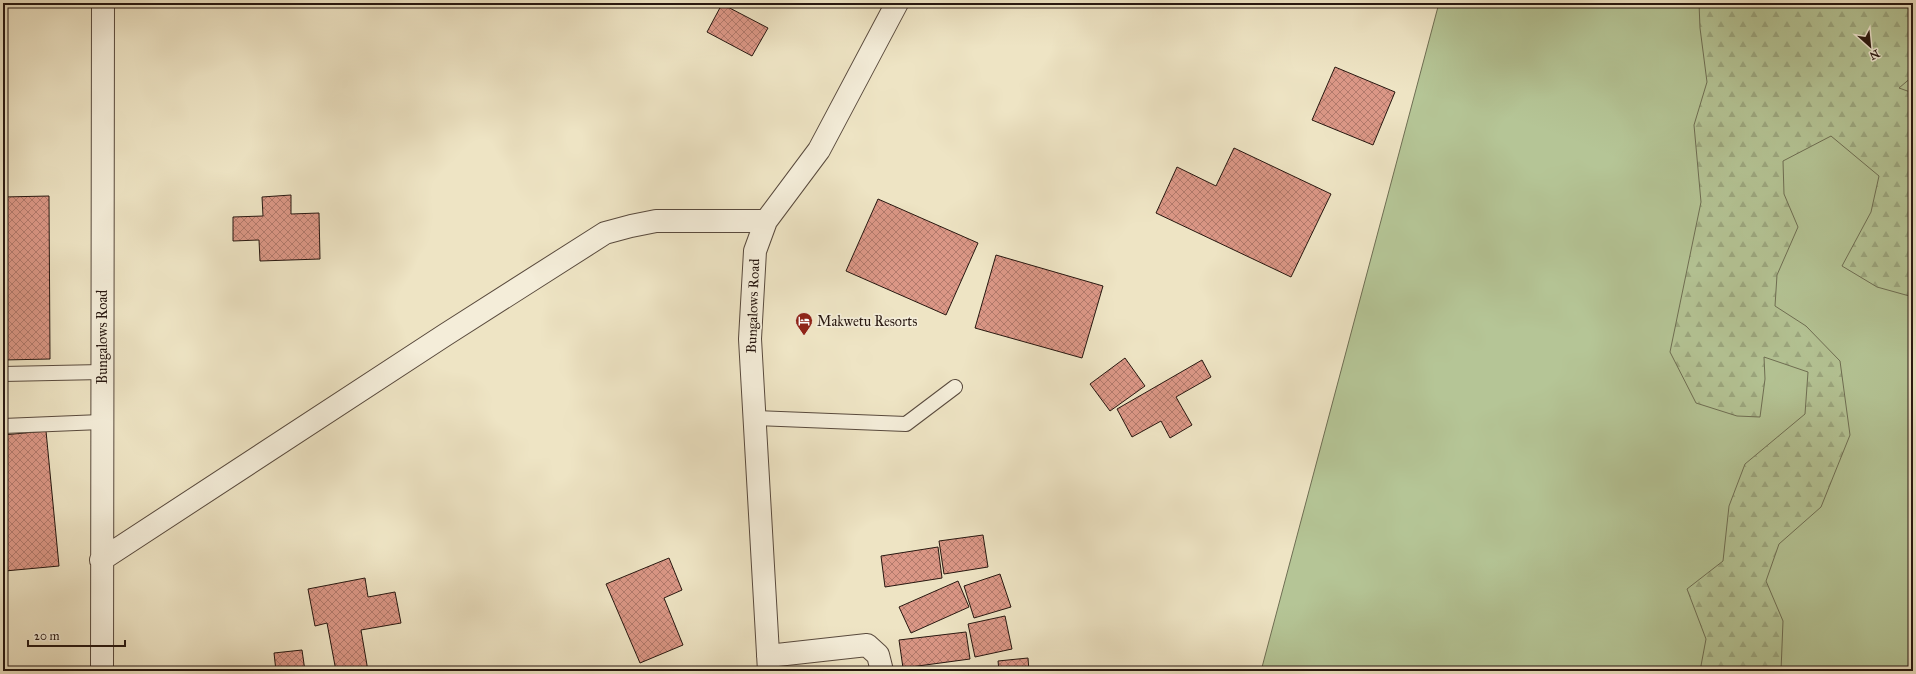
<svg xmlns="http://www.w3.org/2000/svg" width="1916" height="674" font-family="'IM FELL Great Primer',serif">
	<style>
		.grass { fill: #b5c596; stroke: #6e6e53 }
		.forest { fill: url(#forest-firs); stroke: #6e6e53 }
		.building { fill: url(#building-cross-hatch); stroke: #271710 }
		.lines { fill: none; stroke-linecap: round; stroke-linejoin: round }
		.service-casing { stroke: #594a3d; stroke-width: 16 }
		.minor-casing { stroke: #594a3d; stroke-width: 24 }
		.service { stroke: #f4edd9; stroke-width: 14 }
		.minor { stroke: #f4edd9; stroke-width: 22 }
		.labels { text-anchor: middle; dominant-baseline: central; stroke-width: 3.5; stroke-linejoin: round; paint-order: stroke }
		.street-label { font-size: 14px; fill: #271710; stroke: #f4edd9 }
		.poi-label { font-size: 14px; fill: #271710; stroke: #f4edd9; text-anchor: start }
	</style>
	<defs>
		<pattern id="forest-firs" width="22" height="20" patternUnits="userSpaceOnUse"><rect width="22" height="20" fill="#b5c596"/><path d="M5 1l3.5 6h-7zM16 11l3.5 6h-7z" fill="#9ca880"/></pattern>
		<pattern id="building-cross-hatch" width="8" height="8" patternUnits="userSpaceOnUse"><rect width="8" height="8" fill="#db9786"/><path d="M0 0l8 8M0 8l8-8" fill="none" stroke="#b27a6c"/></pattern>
	</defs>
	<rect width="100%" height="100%" fill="#eee4c4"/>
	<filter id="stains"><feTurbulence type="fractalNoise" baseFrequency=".005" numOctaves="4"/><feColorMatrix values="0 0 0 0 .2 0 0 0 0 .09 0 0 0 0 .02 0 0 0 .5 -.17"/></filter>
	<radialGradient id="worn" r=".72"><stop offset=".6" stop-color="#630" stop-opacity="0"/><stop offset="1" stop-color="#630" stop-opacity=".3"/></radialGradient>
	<path class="grass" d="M1439 3H1913V671H1261Z"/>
	<path class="forest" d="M1699 3H1913V76L1899 88 1913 93V297L1877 287 1842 266 1871 212 1879 176 1831 136 1783 161 1784 194 1798 227 1777 275 1775 306 1806 326 1840 361 1850 435 1821 507 1779 544 1766 581 1783 621 1781 671H1700L1706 639 1687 589 1723 561 1729 506 1745 464 1805 414 1808 372 1764 357 1765 379 1760 417 1737 416 1696 403 1670 352 1701 202 1694 125 1707 82 1700 28Z"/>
	<path class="building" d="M722 4 768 28 752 56 707 32Z
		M1335 67 1395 92 1373 145 1312 120Z
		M1234 148 1331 194 1291 277 1156 213 1177 167 1216 186Z
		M291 195V214L319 213 320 259 260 261 259 240 233 241V217L263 216 262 197Z
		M49 196 50 359 3 360V197Z
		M878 199 978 243 946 315 846 271Z
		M996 255 1103 286 1082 358 975 328Z
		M1125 358 1145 386 1110 411 1090 384Z
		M1202 360 1211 377 1176 397 1192 425 1170 438 1161 421 1132 437 1117 409Z
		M46 431 59 566 5 571 3 543V435Z
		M983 535 988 567 944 574 939 541Z
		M938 547 942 578 885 587 881 556Z
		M669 558 682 590 664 598 683 645 640 663 606 584Z
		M1000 574 1011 607 974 618 964 586Z
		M365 578 368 597 395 592 401 623 361 630 368 671H336L327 623 315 626 308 589Z
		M958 581 969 607 911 633 899 607Z
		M1005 616 1012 649 975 657 968 624Z
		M966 632 970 659 903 668 899 640Z
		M302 650 305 671H276L274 653Z
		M1028 658 1029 671H999L998 661Z"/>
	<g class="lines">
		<defs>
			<path id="service" d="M3 374 102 372
				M756 418 906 424 955 387
				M3 426 101 422"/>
			<path id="minor" d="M101 560 445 335 605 233 631 226 656 221H766
				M768 656 867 645 878 655 882 671
				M102 671 103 3
				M769 671 750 339 755 251 766 221 819 150 897 3"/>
		</defs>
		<use href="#service" class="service-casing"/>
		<use href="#minor" class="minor-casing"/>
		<use href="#service" class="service"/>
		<use href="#minor" class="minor"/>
	</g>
	<defs>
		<symbol id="hotel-pin" viewBox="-11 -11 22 30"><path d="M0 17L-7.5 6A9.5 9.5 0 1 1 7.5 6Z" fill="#8f2418" stroke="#f4edd9"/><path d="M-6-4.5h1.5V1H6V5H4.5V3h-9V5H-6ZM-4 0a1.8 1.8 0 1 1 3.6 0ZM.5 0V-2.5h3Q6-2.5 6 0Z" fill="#fff"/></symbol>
	</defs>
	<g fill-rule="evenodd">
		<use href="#hotel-pin" x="794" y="311" width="20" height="27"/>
	</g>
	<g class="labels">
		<g class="street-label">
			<text transform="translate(753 306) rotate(-88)">Bungalows Road</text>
			<text transform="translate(102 337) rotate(-90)">Bungalows Road</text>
		</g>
		<g class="poi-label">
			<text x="817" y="321">Makwetu Resorts</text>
		</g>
	</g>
	<rect width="1916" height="674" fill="none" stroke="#eee4c4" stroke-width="16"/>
	<rect x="4" y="4" width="1908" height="666" fill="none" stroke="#271710" stroke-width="2"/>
	<rect x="8" y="8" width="1900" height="658" fill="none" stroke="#271710"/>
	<g transform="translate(1870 46) rotate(153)" stroke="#f4edd9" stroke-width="3" paint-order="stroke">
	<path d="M0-3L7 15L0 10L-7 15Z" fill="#271710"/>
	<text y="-6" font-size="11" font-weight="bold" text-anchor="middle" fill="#271710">N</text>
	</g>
	<path d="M28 640v6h97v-6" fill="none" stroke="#271710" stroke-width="2"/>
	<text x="34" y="640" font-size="12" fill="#271710" stroke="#f4edd9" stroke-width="3" paint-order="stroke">20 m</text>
	<rect width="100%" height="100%" filter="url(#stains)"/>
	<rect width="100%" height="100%" fill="url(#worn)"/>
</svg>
